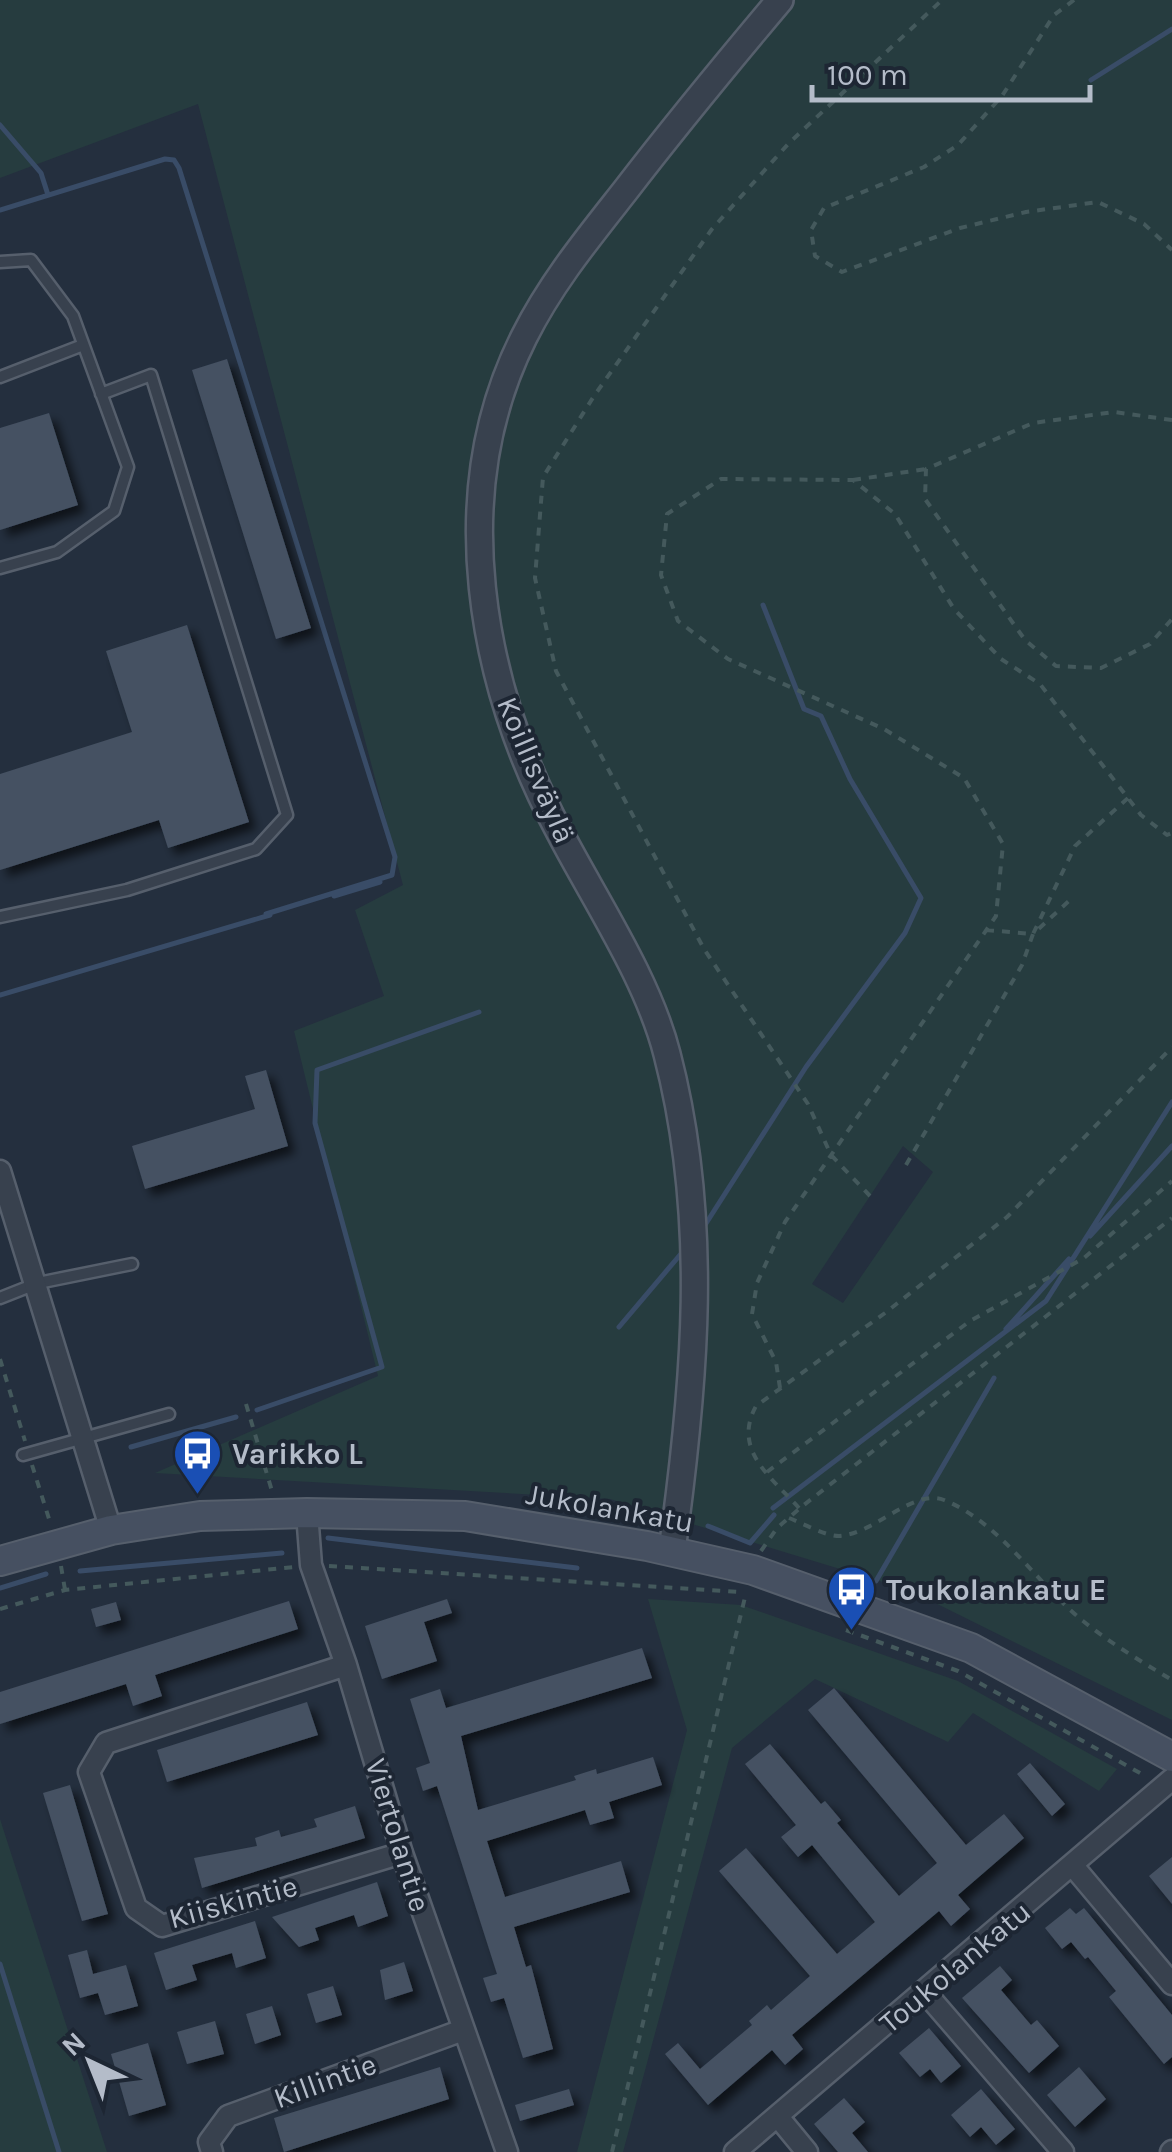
<svg xmlns="http://www.w3.org/2000/svg" width="1172" height="2152" font-family="Karla,sans-serif">
	<style>
		.green { fill: #263c3f; fill-rule: evenodd }
		.lines { fill: none; stroke-linecap: round; stroke-linejoin: round }
		.stream { stroke: #394c67; stroke-width: 5 }
		.building { fill: #455162; filter: url(#shadow) }
		.service-casing { stroke: #565f6c; stroke-width: 15 }
		.minor-casing { stroke: #565f6c; stroke-width: 25 }
		.tertiary-casing { stroke: #565f6c; stroke-width: 30 }
		.secondary-casing { stroke: #565f6c; stroke-width: 32 }
		.path { stroke: #44595c; stroke-width: 4; stroke-dasharray: 8 8; stroke-linecap: butt }
		.service { stroke: #38414e; stroke-width: 10 }
		.minor { stroke: #38414e; stroke-width: 20 }
		.tertiary { stroke: #38414e; stroke-width: 25 }
		.secondary { stroke: #465061; stroke-width: 28 }
		.labels { text-anchor: middle; dominant-baseline: central; stroke-width: 8; stroke-linejoin: round; paint-order: stroke }
		.street-label { font-size: 30px; fill: #b4bcc9; stroke: #1d2633 }
		.poi-label { font-size: 30px; font-weight: bold; fill: #b4bcc9; stroke: #1d2633; text-anchor: start }
	</style>
	<defs>
		<filter id="shadow"><feDropShadow dx="7" dy="7" stdDeviation="5" flood-color="#0009"/></filter>
	</defs>
	<rect width="100%" height="100%" fill="#242f3e"/>
	<path class="green" d="M0 0H1172V1720L909 1590 610 1499 155 1473 378 1376 294 1031 384 996 355 910 403 885 198 104 0 178ZM903 1146 933 1172 843 1303 812 1284Z
		M648 1599 741 1605 958 1681 1117 1769 1099 1791 973 1713 948 1742 815 1679 732 1748 623 2152H577L687 1730Z
		M0 1819 107 2152H0Z"/>
	<g class="lines">
		<path class="stream" d="M1091 80 1172 29
			M0 125 41 173 48 195
			M0 210 165 159 174 160 179 168 395 857 392 875 266 914
			M334 896 380 882
			M0 995 270 915
			M705 1225 806 1067 905 933 921 898 850 779 821 716 804 709 763 605
			M1090 1236 1172 1146
			M619 1327 685 1249
			M1006 1329 1069 1259
			M257 1410 382 1367 315 1123 317 1070 479 1012
			M131 1447 236 1417
			M592 1507 658 1512
			M773 1508 1046 1301 1172 1102
			M708 1526 750 1543 774 1515
			M328 1538 577 1568
			M80 1571 282 1553
			M876 1581 994 1378
			M0 1588 46 1574
			M0 1964 59 2152"/>
	</g>
	<path class="building" d="M227 359 311 628 276 639 192 370Z
		M49 413 78 505 0 530V428Z
		M187 625 249 822 168 848 159 820 0 870V774L132 732 106 651Z
		M266 1070 288 1146 145 1189 132 1146 255 1109 245 1076Z
		M447 1599 452 1613 424 1622 437 1661 382 1679 365 1626Z
		M289 1601 298 1629 155 1675 162 1696 133 1706 126 1684 0 1724V1692Z
		M116 1602 121 1620 96 1627 91 1609Z
		M642 1648 652 1678 461 1736 478 1810 576 1780 574 1776 596 1769 597 1774 653 1757 662 1785 609 1802 614 1818 590 1825 585 1810 487 1841 505 1897 621 1861 630 1892 514 1927 526 1967 531 1965 553 2049 523 2058 504 1998 491 2002 483 1978 497 1974 437 1786 423 1791 416 1768 430 1763 410 1699 440 1689 446 1708Z
		M834 1688 966 1845 1004 1814 1024 1838 958 1895 970 1909 951 1926 939 1911 792 2035 803 2049 785 2065 772 2050 708 2105 665 2054 678 2043 700 2069 752 2025 749 2021 767 2005 771 2010 810 1976 719 1871 746 1848 837 1954 875 1922 812 1845 798 1857 781 1837 796 1825 745 1764 770 1744 821 1804 825 1801 841 1820 837 1823 899 1896 937 1863 808 1710Z
		M307 1702 318 1735 167 1782 157 1750Z
		M1030 1763 1065 1804 1052 1816 1017 1774Z
		M70 1785 108 1914 82 1921 43 1793Z
		M355 1806 365 1838 202 1888 194 1858 257 1846 255 1838 279 1830 281 1837 317 1827 314 1819Z
		M1172 1857V1904L1149 1876Z
		M377 1882 388 1916 358 1927 354 1915 315 1928 319 1940 299 1947 272 1917Z
		M1070 1908 1076 1914 1084 1908 1172 2015V2057L1164 2064 1109 1997 1116 1991 1088 1957 1085 1959 1071 1942 1062 1949 1045 1928Z
		M255 1921 266 1958 236 1968 232 1953 192 1965 197 1980 166 1990 154 1953Z
		M87 1950 93 1974 126 1965 138 2006 105 2015 98 1993 80 1998 68 1955Z
		M404 1962 413 1991 385 2000 380 1970Z
		M1000 1966 1012 1980 1001 1990 1031 2025 1037 2020 1059 2046 1029 2073 962 1998Z
		M333 1986 342 2015 316 2023 307 1994Z
		M272 2006 281 2035 255 2044 246 2014Z
		M215 2021 224 2054 187 2064 177 2032Z
		M929 2028 961 2066 941 2083 930 2069 920 2077 899 2053Z
		M148 2043 166 2105 129 2116 111 2054Z
		M440 2067 449 2099 284 2152 274 2118Z
		M1079 2067 1106 2099 1075 2127 1047 2095Z
		M569 2089 574 2105 520 2121 515 2105Z
		M981 2089 1015 2129 996 2145 981 2127 970 2137 951 2115Z
		M844 2098 865 2122 852 2133 868 2152H838L814 2124Z"/>
	<g class="lines">
		<defs>
			<path id="service" d="M0 262 31 260 73 316 128 467 114 511 57 552 0 568
				M0 377 83 345
				M0 917 127 890 256 849 287 815 151 375 101 394
				M0 1298 38 1283 132 1264
				M23 1455 169 1414"/>
			<path id="minor" d="M0 1171 111 1530
				M307 1513 311 1565 346 1665 402 1853 507 2152
				M346 1665 106 1743 89 1772 136 1908 162 1926 402 1853
				M1073 1866 1172 1984
				M924 1991 1063 2152
				M779 2118 807 2152
				M212 2152 209 2142 228 2116 463 2030
				M735 2152 1172 1779
				M1171 2152 1172 2151"/>
			<path id="tertiary" d="M672 1550C695 1384 710 1219 667 1054 648 979 596 902 560 833 480 684 445 494 524 337 551 283 588 238 625 191 675 126 727 63 780 0"/>
			<path id="secondary" d="M0 1561 111 1530 200 1516 307 1513 465 1516 647 1546 753 1570 971 1648 1172 1757"/>
		</defs>
		<use href="#service" class="service-casing"/>
		<use href="#minor" class="minor-casing"/>
		<use href="#tertiary" class="tertiary-casing"/>
		<use href="#secondary" class="secondary-casing"/>
		<path class="path" d="M1074 0 1054 15 1002 96 958 145 924 167 824 208 811 230 815 256 842 272 960 228 1026 212 1098 202 1144 224 1172 250
			M1172 420 1114 412 1033 423 926 469 925 499 1025 640 1056 666 1101 668 1150 644 1172 619
			M853 480 926 469
			M986 930 1033 934 1075 846 1128 798
			M906 1165 1022 965 1033 934 1070 900
			M870 1196 831 1155 808 1104 704 949 556 671 535 578 543 477 594 396 712 229 789 143 942 0
			M0 1359 25 1441
			M780 1388 776 1362 752 1314 757 1283 785 1222 996 916 1003 844 964 778 884 729 728 659 678 621 661 575 667 514 721 479 853 480 895 514 954 609 1001 659 1040 684 1141 815 1167 835 1172 833
			M246 1404 272 1491
			M32 1465 50 1522
			M767 1472 970 1321 1084 1258 1172 1181
			M799 1508C771 1477 732 1450 756 1406L885 1313 1007 1217 1172 1047
			M789 1518C802 1523 825 1536 839 1536 875 1534 913 1488 944 1500 1001 1523 1037 1584 1083 1621 1110 1643 1142 1662 1172 1680
			M761 1551 777 1528 800 1508 1172 1218
			M61 1566 65 1590
			M329 1566 739 1592
			M0 1609 65 1590 294 1567
			M846 1630 958 1671 1147 1777
			M612 2152 746 1593"/>
		<use href="#service" class="service"/>
		<use href="#minor" class="minor"/>
		<use href="#tertiary" class="tertiary"/>
		<use href="#secondary" class="secondary"/>
	</g>
	<defs>
		<symbol id="bus-pin" viewBox="-11 -11 22 30"><path d="M0 17L-7.5 6A9.5 9.5 0 1 1 7.5 6Z" fill="#1a4fb4" stroke="#1d2633"/><path d="M-5-6H5V4H4V6H2V4H-2V6H-4V4H-5ZM-3.5-4V0h7V-4ZM-3.5 1.2v1.5H-2V1.2ZM2 1.2v1.5H3.5V1.2Z" fill="#fff"/></symbol>
	</defs>
	<g fill-rule="evenodd">
		<use href="#bus-pin" x="170" y="1426" width="55" height="75"/>
		<use href="#bus-pin" x="824" y="1562" width="55" height="75"/>
	</g>
	<g class="labels">
		<g class="street-label">
			<text transform="translate(536 770) rotate(67)">Koillisväylä</text>
			<text transform="translate(610 1508) rotate(10)">Jukolankatu</text>
			<text transform="translate(398 1835) rotate(73)">Viertolantie</text>
			<text transform="translate(233 1902) rotate(-15)">Kiiskintie</text>
			<text transform="translate(955 1967) rotate(-40)">Toukolankatu</text>
			<text transform="translate(325 2081) rotate(-20)">Killintie</text>
		</g>
		<g class="poi-label">
			<text x="232" y="1454">Varikko L</text>
			<text x="886" y="1590">Toukolankatu E</text>
		</g>
	</g>
	<g transform="translate(90 2062) rotate(317)" stroke="#1d2633" stroke-width="8" paint-order="stroke">
	<path d="M0-8L18 38L0 25L-18 38Z" fill="#b4bcc9"/>
	<text y="-15" font-size="28" font-weight="bold" text-anchor="middle" fill="#b4bcc9">N</text>
	</g>
	<path d="M812 85v15h278v-15" fill="none" stroke="#b4bcc9" stroke-width="5"/>
	<text x="827" y="85" font-size="30" fill="#b4bcc9" stroke="#1d2633" stroke-width="8" paint-order="stroke">100 m</text>
</svg>
